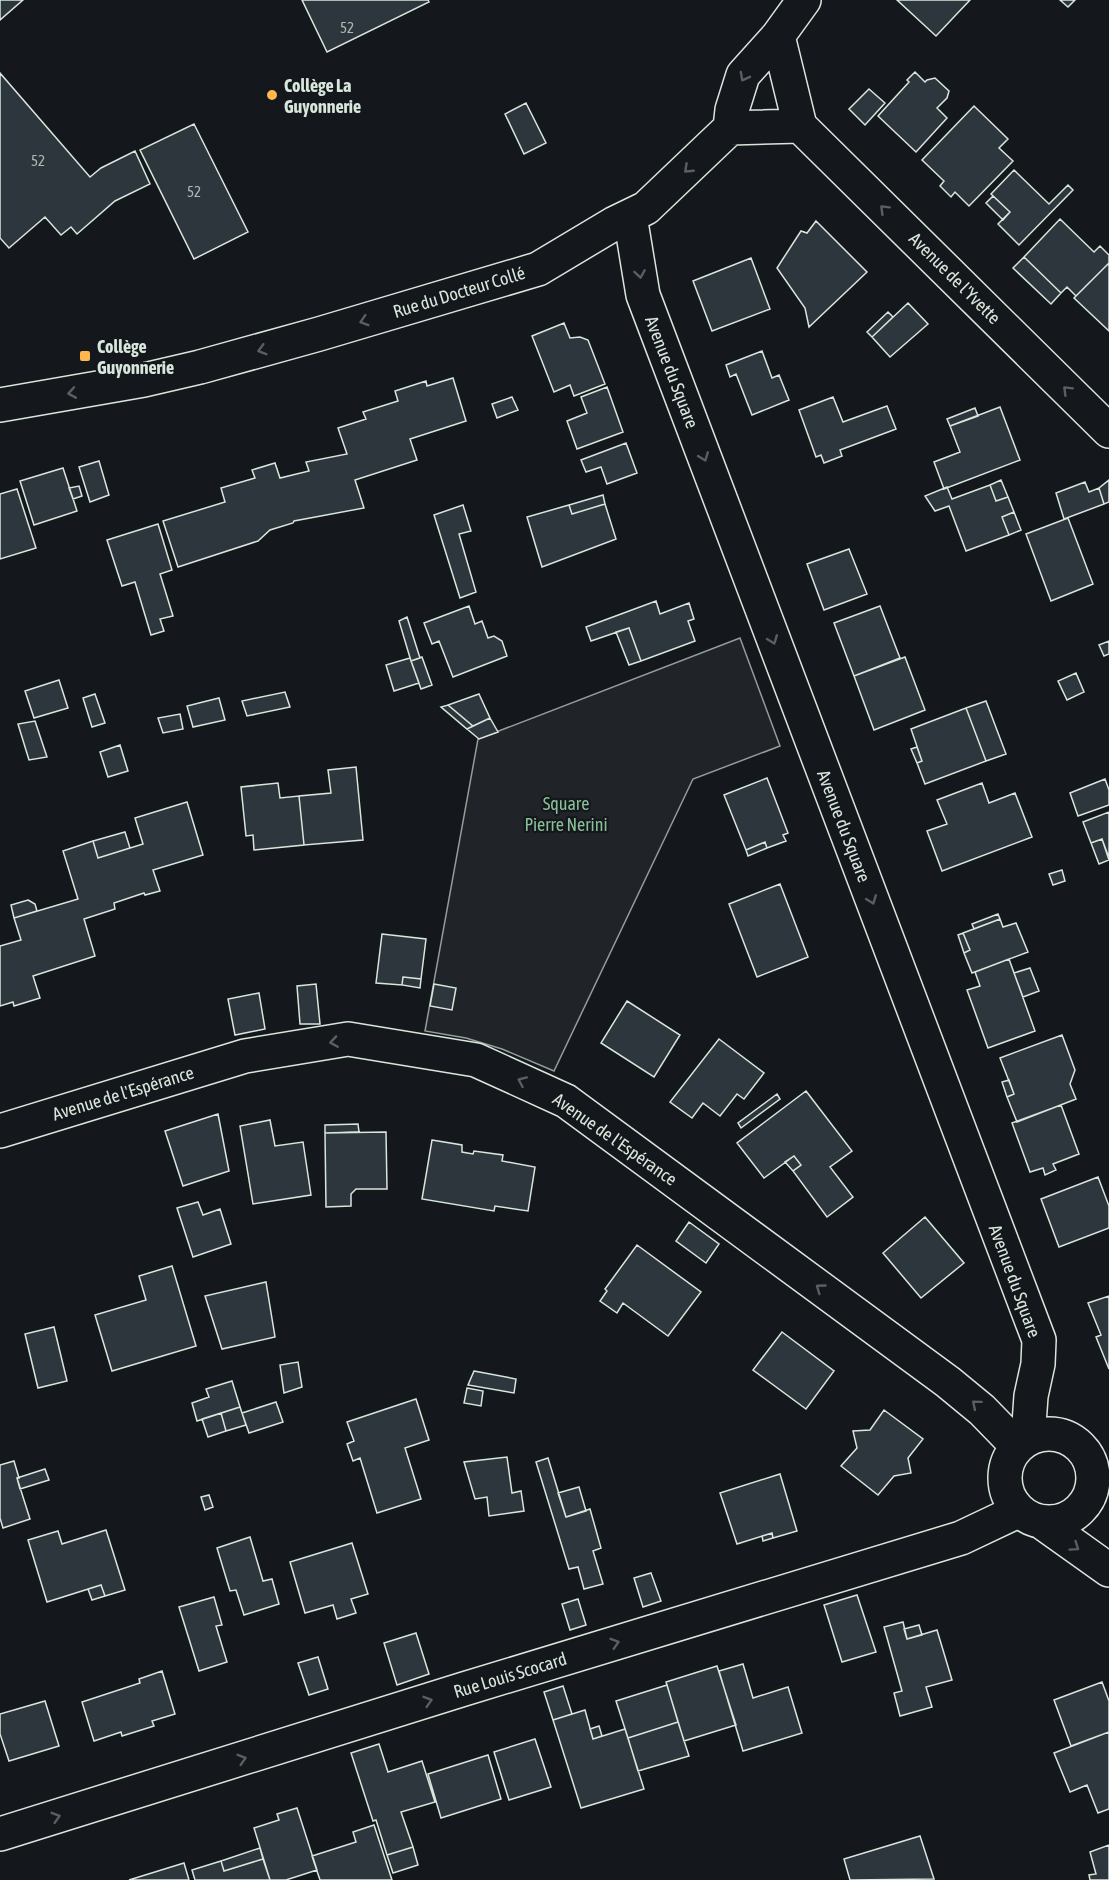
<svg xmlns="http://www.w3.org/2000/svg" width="1109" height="1880" font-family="'Asap Condensed',sans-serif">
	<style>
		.green { fill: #202428; stroke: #939e99; stroke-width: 1.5 }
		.building { fill: #2c363c; stroke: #d8e6dc; stroke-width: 1.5 }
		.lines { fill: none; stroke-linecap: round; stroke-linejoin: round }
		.minor-casing { stroke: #d8e6dc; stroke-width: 36 }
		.minor { stroke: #14181c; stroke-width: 33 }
		.oneway { stroke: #59605f }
		.poi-dot { fill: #ffb74d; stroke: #14181c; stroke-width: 2 }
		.labels { text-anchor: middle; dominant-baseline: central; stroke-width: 4.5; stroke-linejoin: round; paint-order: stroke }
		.number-label { font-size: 15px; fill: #adbab4 }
		.poi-label { font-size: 18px; font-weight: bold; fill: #d8e6dc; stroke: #14181c; text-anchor: start }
		.street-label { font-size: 18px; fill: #d8e6dc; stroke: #14181c }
		.park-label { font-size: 18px; fill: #8ac095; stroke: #14181c }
	</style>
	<rect width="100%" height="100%" fill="#14181c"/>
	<path class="green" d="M740 638 780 746 693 779 554 1071 502 1049 466 1038 425 1031 478 739Z"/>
	<path class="building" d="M0 0H23L0 20Z
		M302 0H428L429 2 327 52Z
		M897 0H970L936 36Z
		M1060 0H1075L1068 7Z
		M915 72 925 82 927 80 935 78 949 91 947 98 937 108 947 118 916 152 878 116 909 82 907 80Z
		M0 73 90 177 101 168 135 151 150 184 115 201 77 234 71 227 61 235 45 217 9 248 0 238Z
		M869 89 885 103 865 125 849 109Z
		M526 103 546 143 524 154 505 114Z
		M974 106 1008 139 999 148 1013 161 969 206 955 192 951 197 940 186 944 181 922 160Z
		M194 124 248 232 194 259 140 150Z
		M1014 170 1049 204 1068 185 1073 190 1019 245 998 224 1010 212 991 194Z
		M993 196 1010 212 1003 220 986 203Z
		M1060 219 1094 252 1100 246 1109 255V263L1076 296 1067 287 1061 293 1024 257Z
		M816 221 867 272 809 327 805 308 777 268 801 231 807 233Z
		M1024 257 1061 293 1051 304 1013 268Z
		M751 258 770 309 712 331 693 281Z
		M1108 264 1109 266V331L1074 298Z
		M908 303 928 324 890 357 872 337Z
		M888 312 893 317 872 337 867 332Z
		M564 323 570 338 580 337 588 340 605 384 574 396 570 385 554 392 532 336Z
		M762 351 772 378 779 375 789 400 752 415 736 374 730 377 726 365Z
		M453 378 466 421 410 439 417 460 355 480 364 508 294 521 293 523 270 530 258 541 178 567 163 521 225 502 221 488 255 478 252 470 275 463 280 478 309 471 306 462 347 454 338 428 366 419 363 412 398 401 395 391 426 381 427 386Z
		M607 387 623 432 577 449 567 421 587 413 581 397Z
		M512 397 518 410 497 418 492 404Z
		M833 397 843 422 887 406 896 429 840 450 842 456 824 463 821 455 816 457 799 410Z
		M1000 407 1020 460 944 489 934 462 960 452 950 426Z
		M975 408 978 416 950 426 947 419Z
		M626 443 637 473 607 484 601 467 586 472 581 460Z
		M99 461 109 495 90 502 79 467Z
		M63 468 77 511 34 525 20 481Z
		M1001 480 1008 497 996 501 990 485Z
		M1109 480V502L1104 504 1099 488Z
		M1085 482 1089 492 1099 488 1104 504 1064 519 1056 493Z
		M990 485 996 501 1008 497 1014 512 1002 517 1009 535 966 551 949 506 935 511 925 496 947 487 952 499Z
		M79 486 82 496 73 499 69 488Z
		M17 489 36 548 0 559V494Z
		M603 495 605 504 572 514 569 505Z
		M605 504 616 539 542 567 527 517 569 505 572 514Z
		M463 505 471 531 459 534 476 592 460 598 434 515Z
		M1014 512 1021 530 1009 535 1002 517Z
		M1068 518 1093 584 1051 601 1026 534Z
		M158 524 172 570 160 574 173 616 160 619 164 631 151 635 135 582 122 586 107 540Z
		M849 549 867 594 824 610 807 564Z
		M656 601 660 614 689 603 694 619 688 621 695 641 641 661 629 628 591 641 586 627Z
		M469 606 475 624 482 621 488 638 494 636 502 641 507 656 453 677 439 641 432 644 424 623Z
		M880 606 900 658 854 676 834 623Z
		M407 617 420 658 411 661 399 621Z
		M629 628 641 661 629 665 616 632Z
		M1109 641V654L1104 656 1099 645Z
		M422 657 432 685 421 689 411 661Z
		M905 657 925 710 874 730 854 676Z
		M410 658 419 683 394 691 386 665Z
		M1076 673 1084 692 1067 700 1058 681Z
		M59 680 68 708 34 718 25 691Z
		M285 692 290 707 247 716 242 701Z
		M95 694 105 723 92 727 83 698Z
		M479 694 490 718 473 726 448 705Z
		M219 698 225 720 193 727 187 706Z
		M986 701 1006 754 986 761 966 708Z
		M448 705 473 726 467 729 441 707Z
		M966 708 986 761 925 784 917 763 922 761 911 729Z
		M180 714 183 729 163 733 158 718Z
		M490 718 498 732 479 739 467 729Z
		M35 721 47 757 29 760 18 724Z
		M120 745 128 771 108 777 100 752Z
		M917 747 922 761 917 763 911 749Z
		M356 767 363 840 304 845 299 796 331 793 328 770Z
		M767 778 788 833 783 835 786 841 767 848 765 842 746 850 724 795Z
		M1105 779 1109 790V805L1078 816 1070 793Z
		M278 783 280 798 299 796 304 845 254 850 253 835 246 836 241 787Z
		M982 783 989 803 1015 793 1032 837 942 871 927 831 947 824 937 800Z
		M187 802 203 855 153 870 160 891 145 895 144 893 114 903 115 909 84 919 95 956 33 976 40 998 14 1006 13 1002 0 1006V946L21 940 14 918 78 899 63 851 93 841 98 858 143 844 135 818Z
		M1109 812V858L1102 839 1091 843 1083 822Z
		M125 832 130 848 98 858 93 841Z
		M1102 839 1109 860 1099 864 1091 843Z
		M765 842 767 848 748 856 746 850Z
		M1062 870 1065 881 1053 885 1049 874Z
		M780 884 808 957 757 977 729 904Z
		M28 900 35 904 37 911 14 918 11 905Z
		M998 914 1000 919 974 929 972 924Z
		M1000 919 1003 927 1016 923 1028 952 972 973 964 953 970 950 963 933Z
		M963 933 970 950 964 953 958 935Z
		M382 934 426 939 421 979 403 977 402 985 376 983Z
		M1009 959 1035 1031 988 1048 967 990 980 986 975 972Z
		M1030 968 1039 991 1023 997 1014 973Z
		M403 977 421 979 420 988 402 985Z
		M316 984 320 1024H300L297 986Z
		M434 984 456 988 452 1010 430 1006Z
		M259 993 265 1029 235 1035 228 999Z
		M627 1001 680 1035 654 1077 601 1043Z
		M1062 1035 1075 1070 1070 1084 1076 1099 1017 1122 1007 1097 1014 1094 1000 1058Z
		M719 1039 764 1073 744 1099 737 1094 720 1116 703 1103 692 1118 670 1102Z
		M1009 1080 1014 1094 1007 1097 1002 1082Z
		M806 1091 852 1151 830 1167 853 1197 827 1217 793 1171 801 1165 794 1156 764 1178 737 1143Z
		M777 1094 780 1099 741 1128 738 1123Z
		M1061 1105 1079 1154 1053 1164 1056 1170 1045 1175 1043 1168 1030 1172 1012 1123Z
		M218 1114 229 1171 183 1186 165 1131Z
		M270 1120 275 1146 303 1142 311 1195 253 1204 240 1126Z
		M358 1124 359 1132 325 1133V1125Z
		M386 1132 387 1189H356L351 1194V1206L326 1207 325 1133Z
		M432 1140 462 1145V1152L473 1154 474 1151 503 1155 502 1161 535 1167 528 1211 495 1206 494 1211 422 1199Z
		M794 1156 801 1165 793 1171 785 1162Z
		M1098 1177 1109 1206V1228L1059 1247 1041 1199Z
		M198 1202 203 1215 220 1209 231 1244 193 1257 177 1208Z
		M925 1217 964 1263 921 1298 883 1253Z
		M689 1222 719 1244 706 1263 676 1241Z
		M637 1245 701 1292 668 1336 623 1303 617 1313 600 1301 607 1291 605 1289Z
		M172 1266 196 1346 112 1371 95 1315 146 1300 139 1276Z
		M266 1282 275 1337 222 1349 205 1296Z
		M1109 1296V1369L1096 1337 1101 1335 1088 1303Z
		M54 1327 67 1381 38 1388 25 1334Z
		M782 1332 834 1371 806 1409 753 1370Z
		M298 1362 302 1387 284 1393 280 1365Z
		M474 1371 516 1379 514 1393 468 1385Z
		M232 1381 240 1407 197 1421 192 1403 209 1397 206 1389Z
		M467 1388 483 1391 481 1406 464 1403Z
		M416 1399 429 1440 405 1448 421 1499 377 1513 360 1458 353 1461 347 1444 354 1441 347 1422Z
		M276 1402 283 1422 249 1433 242 1413Z
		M240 1407 246 1425 226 1431 221 1413Z
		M884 1410 923 1439 908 1458 911 1473 894 1476 878 1495 841 1466 857 1448 853 1431 870 1430Z
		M221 1413 226 1431 208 1437 202 1419Z
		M507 1457 512 1493 521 1491 524 1511 489 1516 487 1497 475 1499 464 1462Z
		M548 1458 566 1517 590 1509 601 1548 593 1551 603 1584 584 1589 578 1567 569 1569 536 1462Z
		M14 1461 19 1478H17L30 1519 3 1528 0 1518V1465Z
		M45 1469 49 1480 20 1489 17 1478Z
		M780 1474 797 1531 773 1538 772 1533 737 1544 720 1493Z
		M579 1487 586 1511 566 1517 558 1493Z
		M209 1495 213 1507 205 1510 201 1497Z
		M106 1530 125 1590 105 1596 101 1585 47 1602 28 1540 58 1531 62 1544Z
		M772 1533 773 1538 763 1541 762 1536Z
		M250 1537 263 1581 272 1579 279 1604 244 1615 236 1590 230 1591 217 1548Z
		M352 1543 368 1594 351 1599 356 1613 337 1619 333 1605 305 1613 290 1562Z
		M651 1573 661 1601 643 1607 634 1578Z
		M101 1585 105 1596 92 1600 88 1589Z
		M857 1595 876 1652 842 1662 824 1605Z
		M214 1597 222 1625 216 1626 227 1662 199 1671 179 1607Z
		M578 1599 586 1625 570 1630 562 1604Z
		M903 1622 907 1639 937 1630 952 1680 926 1687 932 1707 900 1716 894 1693 902 1691 884 1627Z
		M919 1625 922 1635 907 1639 904 1629Z
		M416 1633 429 1674 397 1685 384 1643Z
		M318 1657 328 1689 309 1695 298 1663Z
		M743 1664 753 1698 788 1687 802 1733 743 1751 719 1671Z
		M717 1666 736 1725 684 1741 666 1682Z
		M162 1671 175 1714 152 1721 154 1726 122 1736 121 1732 94 1741 82 1702 140 1683 139 1679Z
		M1102 1682 1109 1701V1732L1071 1746 1054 1700Z
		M667 1685 678 1722 628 1738 616 1701Z
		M563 1686 572 1714 553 1720 544 1692Z
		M45 1701 59 1746 9 1761 0 1734V1714Z
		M585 1710 593 1739 625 1729 644 1789 581 1808 553 1720Z
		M678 1722 689 1756 638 1771 628 1738Z
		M599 1726 602 1736 593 1739 590 1729Z
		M1109 1732V1809L1098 1813 1087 1785 1070 1792 1054 1753Z
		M535 1739 551 1787 509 1800 494 1752Z
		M379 1744 388 1772 422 1761 435 1802 401 1812 413 1847 387 1855 376 1820 373 1821 351 1753Z
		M488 1755 501 1799 441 1818 428 1774Z
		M297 1808 317 1870 286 1880H270L254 1828 279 1820 277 1814Z
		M374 1825 392 1880H320L312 1856 356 1842 353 1832Z
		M920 1836 934 1879 850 1880 844 1859Z
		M1109 1845V1880H1090L1089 1875 1096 1874 1090 1852Z
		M413 1847 418 1865 393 1873 387 1855Z
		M260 1848 263 1859 224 1871 221 1861Z
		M263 1859 270 1880H195L192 1870 221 1861 224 1871Z
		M184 1863 189 1880H129Z"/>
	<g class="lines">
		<defs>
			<path id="minor" d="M778 36 800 126 1109 431
				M730 128 800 126
				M630 216 643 295 1039 1340 1038 1364 1031 1396 1028 1438
				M0 405 144 380 200 367 319 334 538 269 615 223 646 208 730 128 732 110 743 75 778 36 804 0
				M0 1131 245 1056 348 1039 476 1060 566 1101 948 1382 982 1410 1017 1446
				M1005 1478a44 44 0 1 1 88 0a44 44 0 1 1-88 0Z
				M1043 1523 1109 1570
				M0 1834 464 1689 961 1538 1018 1511"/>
		</defs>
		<use href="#minor" class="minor-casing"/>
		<use href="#minor" class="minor"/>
	</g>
	<defs><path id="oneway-chevron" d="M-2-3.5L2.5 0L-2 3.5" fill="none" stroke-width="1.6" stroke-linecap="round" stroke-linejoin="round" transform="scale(1.5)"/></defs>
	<g class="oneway">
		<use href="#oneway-chevron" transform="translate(744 77) rotate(118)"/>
		<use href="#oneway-chevron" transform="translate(688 169) rotate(137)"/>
		<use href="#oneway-chevron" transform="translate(884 209) rotate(-135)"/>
		<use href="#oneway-chevron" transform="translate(640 274) rotate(81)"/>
		<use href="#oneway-chevron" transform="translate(364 321) rotate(163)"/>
		<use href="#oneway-chevron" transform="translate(262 350) rotate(164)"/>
		<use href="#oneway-chevron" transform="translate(1067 390) rotate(-135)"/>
		<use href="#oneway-chevron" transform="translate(72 393) rotate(170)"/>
		<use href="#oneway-chevron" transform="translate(704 457) rotate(69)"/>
		<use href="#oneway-chevron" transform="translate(773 640) rotate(69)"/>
		<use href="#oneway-chevron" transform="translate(872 900) rotate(69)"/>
		<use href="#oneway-chevron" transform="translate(334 1042) rotate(171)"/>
		<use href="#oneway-chevron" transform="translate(522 1081) rotate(-156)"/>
		<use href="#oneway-chevron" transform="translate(820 1288) rotate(-144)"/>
		<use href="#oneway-chevron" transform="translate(976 1404) rotate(-140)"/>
		<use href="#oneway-chevron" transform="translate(1075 1547) rotate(35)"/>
		<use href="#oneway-chevron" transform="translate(615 1643) rotate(-17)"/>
		<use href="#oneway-chevron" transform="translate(428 1701) rotate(-17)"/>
		<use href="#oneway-chevron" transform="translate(242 1759) rotate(-17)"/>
		<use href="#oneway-chevron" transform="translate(56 1817) rotate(-17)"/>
	</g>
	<g class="poi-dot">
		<circle cx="272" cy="95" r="6"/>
		<rect x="79" y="350" width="12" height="12" rx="3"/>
	</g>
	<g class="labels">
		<g class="number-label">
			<text x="347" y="27">52</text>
			<text x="38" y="160">52</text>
			<text x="194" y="191">52</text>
		</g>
		<g class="poi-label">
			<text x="284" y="85">Collège La<tspan x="284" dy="21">Guyonnerie</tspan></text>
			<text x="97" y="346">Collège<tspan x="97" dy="21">Guyonnerie</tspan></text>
		</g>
		<g class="street-label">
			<text transform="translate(955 278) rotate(45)">Avenue de l'Yvette</text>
			<text transform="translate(459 292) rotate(-17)">Rue du Docteur Collé</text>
			<text transform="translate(672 372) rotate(69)">Avenue du Square</text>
			<text transform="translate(844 826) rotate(69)">Avenue du Square</text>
			<text transform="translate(123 1093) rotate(-17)">Avenue de l'Espérance</text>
			<text transform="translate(615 1139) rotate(35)">Avenue de l'Espérance</text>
			<text transform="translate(1015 1281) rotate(70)">Avenue du Square</text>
			<text transform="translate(510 1675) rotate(-17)">Rue Louis Scocard</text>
		</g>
		<g class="park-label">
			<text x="566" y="803">Square<tspan x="566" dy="21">Pierre Nerini</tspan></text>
		</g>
	</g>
</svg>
